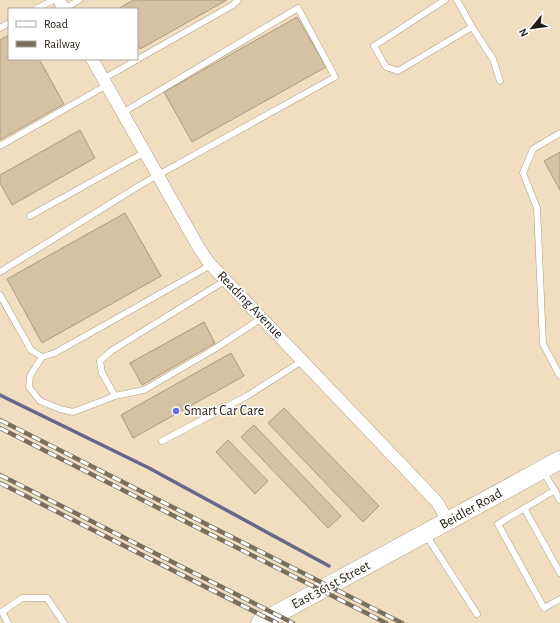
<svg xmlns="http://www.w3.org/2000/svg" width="560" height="623" font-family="'Alegreya Sans',sans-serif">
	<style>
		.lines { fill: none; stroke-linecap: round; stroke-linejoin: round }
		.stream { stroke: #656989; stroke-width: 3.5 }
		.building { fill: #d5c2a5; stroke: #ac9a7f }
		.lane-casing { stroke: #ae9d81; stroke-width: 7 }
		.street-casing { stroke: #ae9d81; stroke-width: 13 }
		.secondary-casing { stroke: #ae9d81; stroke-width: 19 }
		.lane { stroke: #fff; stroke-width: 6 }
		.street { stroke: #fff; stroke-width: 12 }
		.secondary { stroke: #fff; stroke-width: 18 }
		.rail-casing { stroke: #7b6f5c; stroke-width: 4.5 }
		.rail { stroke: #fff; stroke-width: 3; stroke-dasharray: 9; stroke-linecap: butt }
		.poi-dot { fill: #666ee7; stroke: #fff; stroke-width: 1.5 }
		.labels { text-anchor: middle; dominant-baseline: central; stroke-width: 3; stroke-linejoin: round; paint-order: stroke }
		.street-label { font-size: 14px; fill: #241d12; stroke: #fff }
		.poi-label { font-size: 14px; fill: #241d12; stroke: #fff; text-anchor: start }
	</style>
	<rect width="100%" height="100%" fill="#f1dec0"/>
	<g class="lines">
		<path class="stream" d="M0 395 149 468 329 566"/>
	</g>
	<path class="building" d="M133 0H227L140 49 137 43V9H118Z
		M297 17 326 67 192 142 164 92Z
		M9 35V59H39L64 104 0 140V40Z
		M80 130 95 158 12 205 0 183V175Z
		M560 152V190L544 161Z
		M125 213 161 276 42 343 7 279Z
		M204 322 215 343 142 385 130 363Z
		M231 353 244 376 133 438 121 415Z
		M284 408 379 506 363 522 268 423Z
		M254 425 341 516 328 528 241 437Z
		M228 440 268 481 255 494 216 452Z"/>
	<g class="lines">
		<defs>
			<path id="lane" d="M445 0 374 46 386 67 398 71 472 27 457 0
				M36 9 53 0
				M64 9 79 0
				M472 27 493 59 500 81
				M0 28 9 23
				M103 79 233 5 238 0
				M560 133 533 149 523 173 537 208 543 344 560 376
				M0 146 107 85
				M30 216 145 152
				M0 272 142 184 335 77 298 8 122 113
				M0 295 31 350 42 357 55 353 211 265
				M42 357 30 376 29 387 40 401 60 409 73 412 115 396 144 390 216 348 262 318
				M115 396 102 373 100 361 111 351 226 280
				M162 441 247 396 302 361
				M543 471 560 500
				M555 490 498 524 544 608 560 599
				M524 508 560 573
				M426 535 477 614
				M8 623 2 612 22 598H47L64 623"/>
			<path id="street" d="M59 0 64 9
				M92 59 199 248 209 263 437 502 448 521"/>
			<path id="secondary" d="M260 623 560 460"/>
		</defs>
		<use href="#lane" class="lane-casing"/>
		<use href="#street" class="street-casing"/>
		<use href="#secondary" class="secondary-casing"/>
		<use href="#lane" class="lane"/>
		<use href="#street" class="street"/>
		<use href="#secondary" class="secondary"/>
		<defs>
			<path id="rail" d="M0 420 402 623
				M0 428 386 623
				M0 475 293 623
				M0 483 277 623"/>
		</defs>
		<use href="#rail" class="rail-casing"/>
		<use href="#rail" class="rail"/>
	</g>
	<circle class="poi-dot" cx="176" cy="411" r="4"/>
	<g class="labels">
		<g class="street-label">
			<text transform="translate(250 305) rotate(46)">Reading Avenue</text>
			<text transform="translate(471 509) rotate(-29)">Beidler Road</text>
			<text transform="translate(331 585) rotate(-28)">East 361st Street</text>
		</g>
		<g class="poi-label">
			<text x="184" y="411">Smart Car Care</text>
		</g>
	</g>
	<rect x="8" y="8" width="130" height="52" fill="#ffffff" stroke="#a7a5a0"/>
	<rect x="16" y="21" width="20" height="6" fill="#ffffff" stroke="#a7a5a0"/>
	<text x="44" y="28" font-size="12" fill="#241d12">Road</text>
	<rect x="16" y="41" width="20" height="6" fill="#7b6f5c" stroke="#a7a5a0"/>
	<text x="44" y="48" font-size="12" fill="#241d12">Railway</text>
	<g transform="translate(532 28) rotate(241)" stroke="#ffffff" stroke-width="3" paint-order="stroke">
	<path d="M0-3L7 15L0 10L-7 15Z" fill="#241d12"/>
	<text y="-6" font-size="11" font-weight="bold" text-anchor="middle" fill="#241d12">N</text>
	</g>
</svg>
